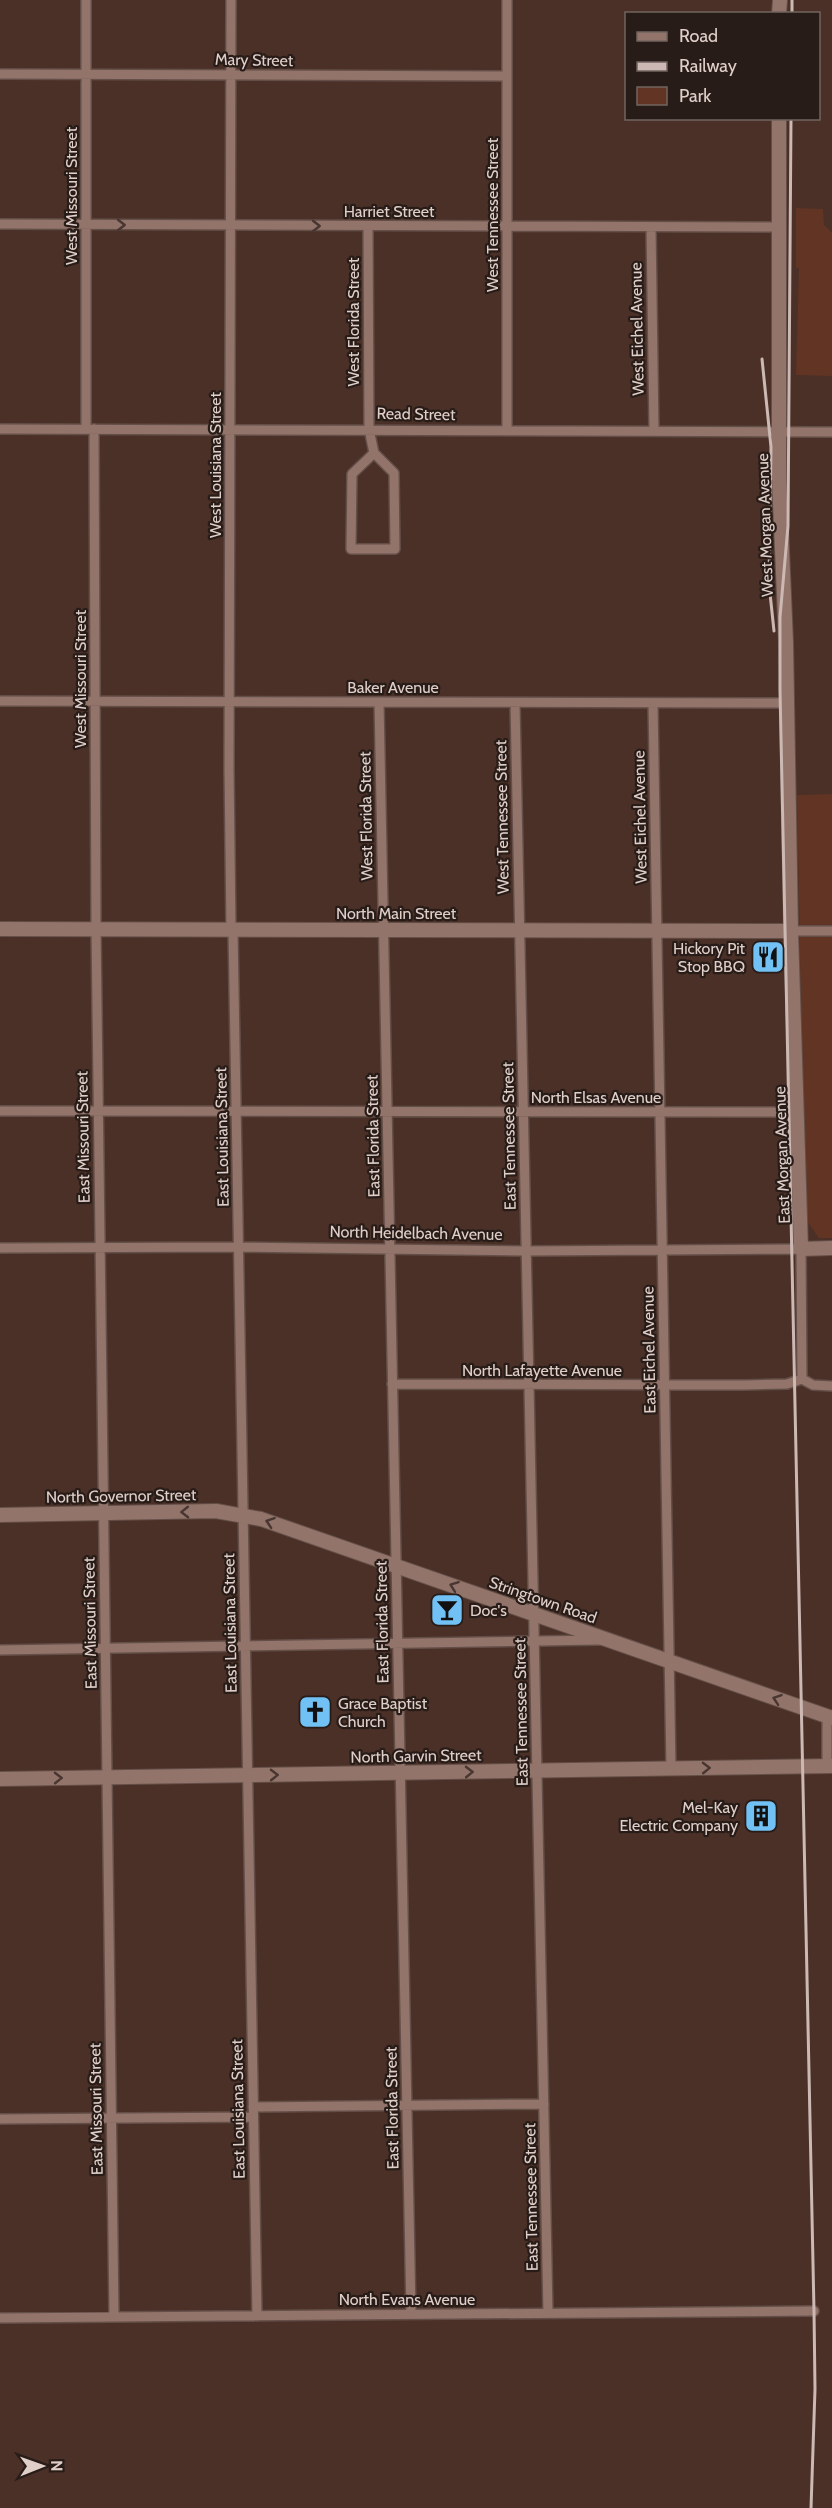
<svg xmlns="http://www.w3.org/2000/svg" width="832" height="2508" font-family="Cabin,sans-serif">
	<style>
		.green { fill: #623424 }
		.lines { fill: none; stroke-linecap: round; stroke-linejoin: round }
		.street-casing { stroke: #644f48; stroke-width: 12 }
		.secondary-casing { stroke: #644f48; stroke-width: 16 }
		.street { stroke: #92746a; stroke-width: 9 }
		.secondary { stroke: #92746a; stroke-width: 14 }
		.rail { stroke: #ccb9b3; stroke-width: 3 }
		.oneway { stroke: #483631 }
		.labels { text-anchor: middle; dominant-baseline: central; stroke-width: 4.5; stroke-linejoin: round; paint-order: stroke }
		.street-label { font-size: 16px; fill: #e0cfc9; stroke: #281c18 }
		.poi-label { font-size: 16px; fill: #e0cfc9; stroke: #281c18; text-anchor: end }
	</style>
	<rect width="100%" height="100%" fill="#4a3027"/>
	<path class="green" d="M796 208 823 209 824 225 832 233V376L796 375 799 268H796Z
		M832 794V1238H819L805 1218 797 795Z"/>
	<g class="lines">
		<defs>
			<path id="street" d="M231 0 229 769 231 929
				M0 74 507 76
				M0 224 779 227
				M368 226 369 429 374 453 394 473 395 549H351L352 474 374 453
				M651 227 654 431
				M0 429 832 432
				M86 429V0
				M94 429 96 929 114 2317
				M507 430V0
				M0 701 787 703
				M379 702 411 2313
				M515 703 548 2313
				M653 703 671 1769
				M233 930 257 2316
				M791 931H832
				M0 1111 797 1112
				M0 1248 239 1247 526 1251 801 1249 802 1379
				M802 1379 813 1385 832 1386
				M392 1384 745 1385 787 1384 802 1379
				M0 1650 600 1640
				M827 1716V1766
				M253 2107 544 2104
				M0 2119 253 2117
				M0 2318 814 2311"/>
			<path id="secondary" d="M779 14 780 0
				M779 118V479L786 642 791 931 801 1249 832 1248
				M0 929 791 931
				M0 1515 216 1511 261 1519 832 1718
				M0 1779 832 1766"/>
		</defs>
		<use href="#street" class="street-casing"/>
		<use href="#secondary" class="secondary-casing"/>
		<use href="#street" class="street"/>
		<use href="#secondary" class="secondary"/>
		<path class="rail" d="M792 0V14
			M791 118 788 526 780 617V690L814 2311 815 2389 811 2508
			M762 359 771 447 769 584 774 631"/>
	</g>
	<defs><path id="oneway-chevron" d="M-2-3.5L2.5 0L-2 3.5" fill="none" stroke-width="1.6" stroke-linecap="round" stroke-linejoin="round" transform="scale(1.5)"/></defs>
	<g class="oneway">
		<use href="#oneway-chevron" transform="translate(121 225)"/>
		<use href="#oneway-chevron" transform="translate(316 226)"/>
		<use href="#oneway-chevron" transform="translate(185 1512) rotate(179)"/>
		<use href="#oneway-chevron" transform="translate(270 1522) rotate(-161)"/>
		<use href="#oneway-chevron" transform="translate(454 1586) rotate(-160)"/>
		<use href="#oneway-chevron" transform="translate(777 1699) rotate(-161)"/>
		<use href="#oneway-chevron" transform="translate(706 1768) rotate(-1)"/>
		<use href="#oneway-chevron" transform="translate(469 1772) rotate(-1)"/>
		<use href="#oneway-chevron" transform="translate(274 1775) rotate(-1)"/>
		<use href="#oneway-chevron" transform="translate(58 1778) rotate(-1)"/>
	</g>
	<defs>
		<symbol id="restaurant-square" viewBox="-11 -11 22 22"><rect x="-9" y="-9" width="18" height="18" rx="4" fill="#72c1f5" stroke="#281c18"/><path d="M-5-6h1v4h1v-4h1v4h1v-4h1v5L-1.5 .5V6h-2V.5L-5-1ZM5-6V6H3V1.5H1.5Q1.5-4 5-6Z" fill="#111"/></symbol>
		<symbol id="bar-square" viewBox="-11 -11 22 22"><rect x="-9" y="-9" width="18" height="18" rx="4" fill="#72c1f5" stroke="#281c18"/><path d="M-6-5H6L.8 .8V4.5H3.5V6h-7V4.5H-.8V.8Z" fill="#111"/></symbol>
		<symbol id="church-square" viewBox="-11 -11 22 22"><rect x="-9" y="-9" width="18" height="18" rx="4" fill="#72c1f5" stroke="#281c18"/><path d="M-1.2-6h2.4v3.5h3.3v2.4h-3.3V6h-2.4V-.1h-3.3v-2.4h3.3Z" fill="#111"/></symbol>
		<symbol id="building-square" viewBox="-11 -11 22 22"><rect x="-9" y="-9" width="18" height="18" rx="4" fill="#72c1f5" stroke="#281c18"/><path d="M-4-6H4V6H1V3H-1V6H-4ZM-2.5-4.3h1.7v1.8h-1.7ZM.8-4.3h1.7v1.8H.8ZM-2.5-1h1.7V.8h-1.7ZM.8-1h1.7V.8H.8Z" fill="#111"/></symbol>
	</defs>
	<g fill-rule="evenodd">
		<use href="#restaurant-square" x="749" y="938" width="38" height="38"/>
		<use href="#bar-square" x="428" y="1591" width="38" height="38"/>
		<use href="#church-square" x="296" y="1693" width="38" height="38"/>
		<use href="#building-square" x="742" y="1797" width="38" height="38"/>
	</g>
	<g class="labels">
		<g class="street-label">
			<text transform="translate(254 60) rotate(1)">Mary Street</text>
			<text transform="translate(71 196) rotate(-90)">West Missouri Street</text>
			<text x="389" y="211">Harriet Street</text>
			<text transform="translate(492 215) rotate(-90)">West Tennessee Street</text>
			<text transform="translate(353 322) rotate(-90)">West Florida Street</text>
			<text transform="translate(637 329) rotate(-91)">West Eichel Avenue</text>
			<text transform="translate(416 414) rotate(1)">Read Street</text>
			<text transform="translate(215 465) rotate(-90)">West Louisiana Street</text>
			<text transform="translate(765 525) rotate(-92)">West Morgan Avenue</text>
			<text transform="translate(80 679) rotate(-90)">West Missouri Street</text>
			<text x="393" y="687">Baker Avenue</text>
			<text transform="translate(366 816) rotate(-91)">West Florida Street</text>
			<text transform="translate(502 817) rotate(-91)">West Tennessee Street</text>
			<text transform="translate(640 817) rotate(-91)">West Eichel Avenue</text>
			<text x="396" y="913">North Main Street</text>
			<text x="596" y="1097">North Elsas Avenue</text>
			<text transform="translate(373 1136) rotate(-91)">East Florida Street</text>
			<text transform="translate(509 1136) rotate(-91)">East Tennessee Street</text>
			<text transform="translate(83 1137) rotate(-91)">East Missouri Street</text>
			<text transform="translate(222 1137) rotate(-91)">East Louisiana Street</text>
			<text transform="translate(782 1155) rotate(-92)">East Morgan Avenue</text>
			<text transform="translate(416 1233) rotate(1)">North Heidelbach Avenue</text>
			<text transform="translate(649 1350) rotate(-91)">East Eichel Avenue</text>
			<text x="542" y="1370">North Lafayette Avenue</text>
			<text transform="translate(121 1496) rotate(-1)">North Governor Street</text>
			<text transform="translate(543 1600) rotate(19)">Stringtown Road</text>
			<text transform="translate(382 1622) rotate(-91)">East Florida Street</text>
			<text transform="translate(90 1623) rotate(-91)">East Missouri Street</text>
			<text transform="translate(230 1623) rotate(-91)">East Louisiana Street</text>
			<text transform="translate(521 1712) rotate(-91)">East Tennessee Street</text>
			<text transform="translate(416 1756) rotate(-1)">North Garvin Street</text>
			<text transform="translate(392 2108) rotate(-91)">East Florida Street</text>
			<text transform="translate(96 2109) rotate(-91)">East Missouri Street</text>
			<text transform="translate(238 2109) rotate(-91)">East Louisiana Street</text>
			<text transform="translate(531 2197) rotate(-91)">East Tennessee Street</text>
			<text x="407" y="2299">North Evans Avenue</text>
		</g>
		<g class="poi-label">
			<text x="745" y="948">Hickory Pit<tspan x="745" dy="18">Stop BBQ</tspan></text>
			<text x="470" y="1610" text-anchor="start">Doc's</text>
			<text x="338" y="1703" text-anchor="start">Grace Baptist<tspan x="338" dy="18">Church</tspan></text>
			<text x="738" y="1807">Mel-Kay<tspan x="738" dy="18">Electric Company</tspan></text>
		</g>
	</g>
	<rect x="625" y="12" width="195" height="108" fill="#281c18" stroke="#72645f" stroke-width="1.5"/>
	<rect x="637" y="32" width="30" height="9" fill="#92746a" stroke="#72645f" stroke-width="1.5"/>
	<text x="679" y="42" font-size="18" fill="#e0cfc9">Road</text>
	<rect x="637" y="62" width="30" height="9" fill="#ccb9b3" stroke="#72645f" stroke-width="1.5"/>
	<text x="679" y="72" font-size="18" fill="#e0cfc9">Railway</text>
	<rect x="637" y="87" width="30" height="18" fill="#623424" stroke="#72645f" stroke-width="1.5"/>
	<text x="679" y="102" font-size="18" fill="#e0cfc9">Park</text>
	<g transform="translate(42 2466) rotate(89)" stroke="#281c18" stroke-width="4.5" paint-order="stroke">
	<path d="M0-4.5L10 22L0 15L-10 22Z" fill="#e0cfc9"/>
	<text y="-9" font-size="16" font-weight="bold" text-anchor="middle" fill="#e0cfc9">N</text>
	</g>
</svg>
